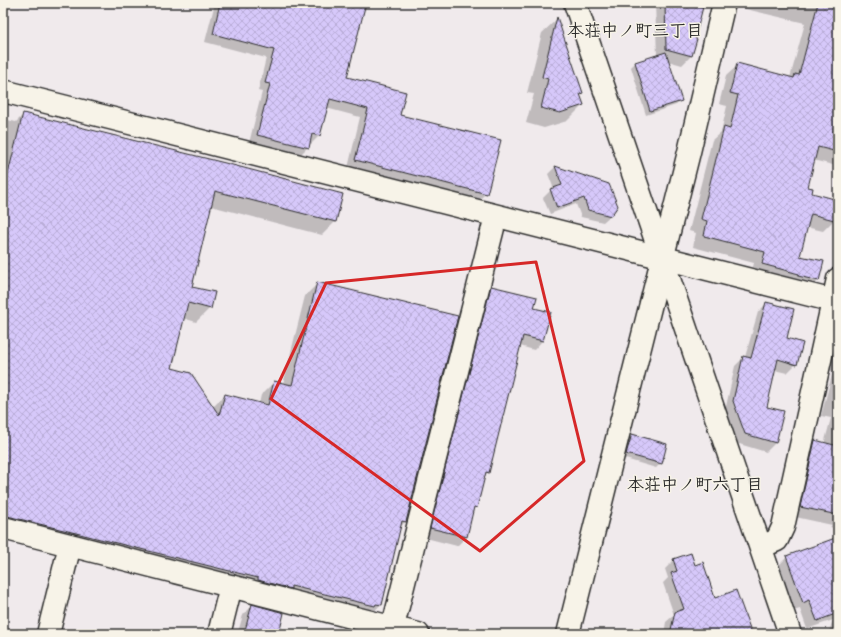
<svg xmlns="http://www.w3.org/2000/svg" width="841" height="637" font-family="Caveat,'Klee One',sans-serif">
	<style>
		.shadow { fill: #0003 }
		.building { fill: url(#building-cross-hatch); stroke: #2b2b2b }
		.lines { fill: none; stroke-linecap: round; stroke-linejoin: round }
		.minor-casing { stroke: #2b2b2b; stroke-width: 25 }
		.tertiary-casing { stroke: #2b2b2b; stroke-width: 25 }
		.minor { stroke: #f7f3e8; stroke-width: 22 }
		.tertiary { stroke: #f7f3e8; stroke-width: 22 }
		.marked { fill: none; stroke: #d62828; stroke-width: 3; stroke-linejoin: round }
		.labels { text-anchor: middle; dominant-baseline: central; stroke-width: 3; stroke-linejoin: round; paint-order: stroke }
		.neighbourhood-label { font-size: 17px; font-weight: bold; fill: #2b2b2b; stroke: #f7f3e8 }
	</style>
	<defs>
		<pattern id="building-cross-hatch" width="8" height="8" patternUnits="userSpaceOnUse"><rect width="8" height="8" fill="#d6c8fa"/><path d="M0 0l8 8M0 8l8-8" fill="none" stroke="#b8acd6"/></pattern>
	</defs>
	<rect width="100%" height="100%" fill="#f0eaec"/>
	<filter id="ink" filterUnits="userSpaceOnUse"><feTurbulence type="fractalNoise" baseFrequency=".025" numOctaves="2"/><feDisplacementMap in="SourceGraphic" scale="8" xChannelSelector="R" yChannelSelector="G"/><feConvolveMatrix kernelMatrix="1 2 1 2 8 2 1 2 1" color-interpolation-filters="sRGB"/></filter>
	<g filter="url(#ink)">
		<path class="shadow" d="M215 3H365L346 78 399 115 486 193 478 201 348 168 360 117 326 108 319 136 311 144 309 143 308 147 300 155 249 143 262 92 258 91 266 58 205 42Z
			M655 3H689L693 39 691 56 682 65 668 61 681 101 676 105 646 115 631 67 635 63 657 56Z
			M734 3H838V165L837 166 813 160 806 188 810 193 838 201V207L835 219 823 231 806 227 799 256 823 262 818 281 806 293 751 275 754 263 693 247 696 233 689 231 712 140 721 132 727 106 719 104 726 76 738 65 790 78 805 23 733 6Z
			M557 19 582 92 579 95 583 105 567 121 544 128 526 123 534 94 527 93 542 33Z
			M23 115 335 222 322 235 211 206 191 288 210 308 196 322 183 318 171 369 213 407 225 395 259 404 261 395 274 382 283 384 305 296 318 283 457 317 405 522 400 527 381 604 368 618 3 531V119L16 122Z
			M555 167 608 185 611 215 603 222 581 217 576 204 550 214 543 198 551 190 554 189 548 174Z
			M492 287 533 309 542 341 534 350 520 346 488 472 484 476 476 507 472 510 466 537 457 546 422 537 483 296Z
			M767 303 785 339 796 364 787 373 774 370 765 408 775 443 766 452 736 443 725 411 735 366 744 357H745L758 312Z
			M838 327V529L830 527 832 525 791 516 806 451 815 441 824 444 831 418 821 416 833 371 824 369Z
			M632 435 661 463 656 468 622 458 628 440Z
			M838 538V634H828L833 620 807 629 800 609 793 611 777 567 787 557Z
			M674 560 695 566 714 599 751 634H664L666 622 674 615 663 583 668 578 665 569Z
			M252 606 279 630 294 634H231L234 631 238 632 243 615Z"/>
		<path class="building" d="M220 3H366L347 77 406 92 400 115 501 140 487 194 355 160 368 109 330 99 320 136 312 134 309 148 257 135 270 84 265 83 274 50 213 34Z
			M665 3H688L703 7 695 38 697 39 692 56 666 49Z
			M818 3H838V109L833 132 838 133V152L818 147 808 187 813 188 812 193 838 200V221L811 214 800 256 824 261 819 281 798 276 799 274 762 264 765 252 704 236 707 221 701 219 724 127 730 129 738 95 730 93 737 63 794 78 795 74 799 75Z
			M557 17 583 93 580 94 584 105 560 113 541 108 548 79 542 77Z
			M666 52 682 101 650 111 635 62Z
			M23 113 225 163 343 194 336 222 215 191 192 287 215 292 211 309 188 303 172 368 191 373 219 415 225 394 268 405 274 381 292 385 317 282 458 316 406 522 402 521 382 605 376 604 375 606 291 586V589L258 580V578L3 515V194Z
			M555 166 609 184 618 206 611 216 588 210 584 198 557 208 550 189 562 185Z
			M491 286 537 297 534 308 551 312 543 341 523 336 489 473 486 472 477 508 474 507 467 537 430 528Z
			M766 302 794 309 787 338 803 343 797 365 778 359 767 407 784 411 776 443 745 434 733 401 743 356 751 358Z
			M632 434 667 444 662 464 626 454Z
			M815 440 838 446V515L800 507Z
			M838 537V613L817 621 809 600 803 603 786 556Z
			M691 553 695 565 703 562 715 598 736 590 752 634H670L675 612 684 609 671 573 677 571 673 559Z
			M252 604 284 613 279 634H244Z"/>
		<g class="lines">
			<defs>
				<path id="minor" d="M3 91 838 302
					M3 528 418 634
					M761 547 777 540 783 527 838 279
					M48 634 70 545
					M219 634 231 586
					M391 634 496 216
					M568 634 689 152 724 3"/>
				<path id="tertiary" d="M575 3 790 634"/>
			</defs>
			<use href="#minor" class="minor-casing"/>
			<use href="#tertiary" class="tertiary-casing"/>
			<use href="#minor" class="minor"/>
			<use href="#tertiary" class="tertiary"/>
		</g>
	</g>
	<path class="marked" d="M536 262 584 461 480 551 271 399 326 283Z"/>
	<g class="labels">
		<g class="neighbourhood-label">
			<text x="635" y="30">本荘中ノ町三丁目</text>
			<text x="695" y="484">本荘中ノ町六丁目</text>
		</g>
	</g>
	<rect width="841" height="637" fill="none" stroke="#f7f3e8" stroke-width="16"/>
	<rect x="8" y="8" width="825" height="621" fill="none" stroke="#2b2b2b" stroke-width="1.5" filter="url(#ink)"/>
</svg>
